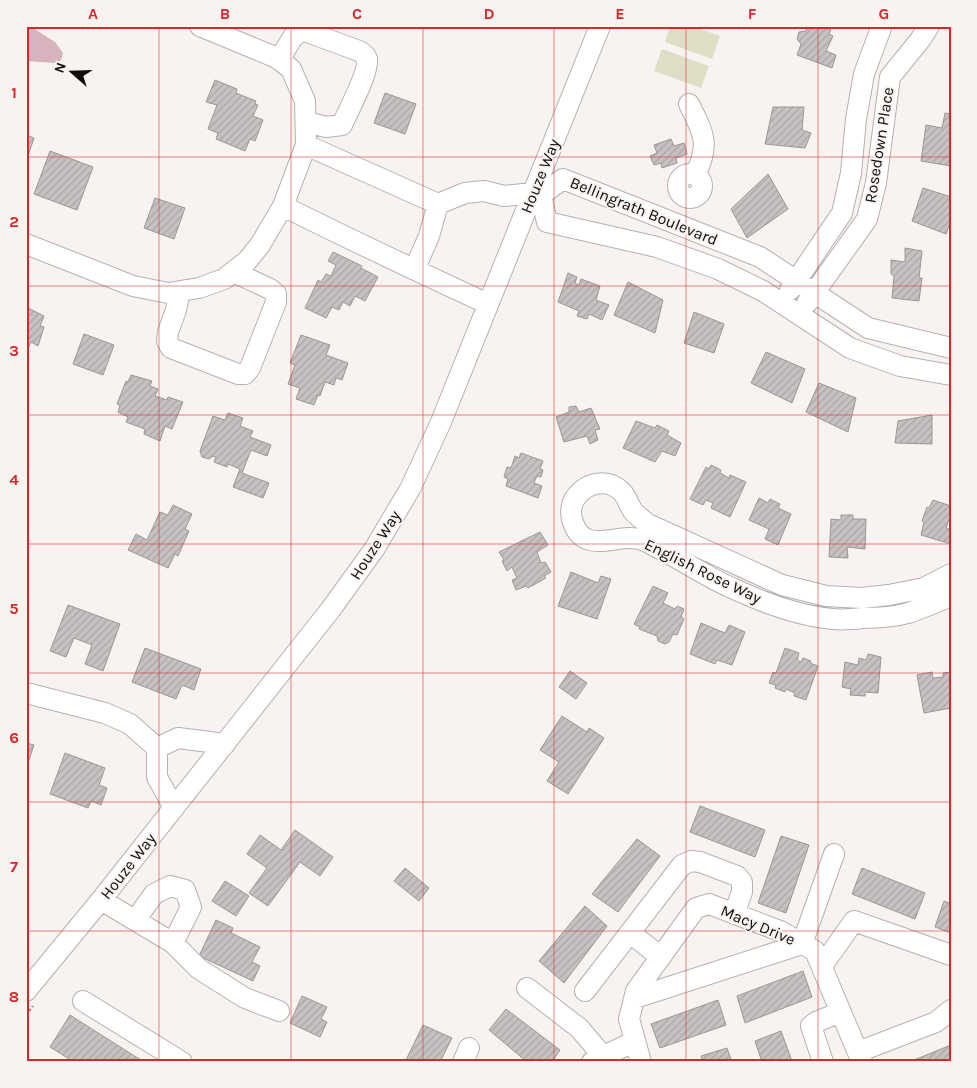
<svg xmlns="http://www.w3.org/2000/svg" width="977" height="1088" font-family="Karla,sans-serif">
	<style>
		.pitch { fill: #dfddc6 }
		.water { fill: #d8b3bd }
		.building { fill: url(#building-hatch); stroke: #9c9796 }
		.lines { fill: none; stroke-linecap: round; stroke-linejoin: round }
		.minor-casing { stroke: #b6b1af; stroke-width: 22 }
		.path { stroke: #8e8b89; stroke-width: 2.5; stroke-dasharray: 2.5 2.5; stroke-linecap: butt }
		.minor { stroke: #fff; stroke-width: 20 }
		.grid { fill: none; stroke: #d62828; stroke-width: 1; stroke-opacity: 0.55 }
		.labels { text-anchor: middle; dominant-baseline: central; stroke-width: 4; stroke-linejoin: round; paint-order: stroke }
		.street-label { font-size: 16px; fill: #0f0e0d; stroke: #f8f3f1 }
		.neatline { fill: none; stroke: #d62828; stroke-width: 2 }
		.grid-label { font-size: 16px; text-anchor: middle; font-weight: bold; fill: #d62828 }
	</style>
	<defs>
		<pattern id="building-hatch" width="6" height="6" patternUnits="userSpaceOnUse" patternTransform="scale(1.25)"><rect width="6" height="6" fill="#c7c2c1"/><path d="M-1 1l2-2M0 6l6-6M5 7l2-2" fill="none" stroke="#aaa6a5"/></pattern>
	</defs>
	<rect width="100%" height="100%" fill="#f8f3f1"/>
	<path class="pitch" d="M670 26H692L720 36 712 59 665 42Z
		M662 49 709 66 701 88 654 71Z"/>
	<path class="water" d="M26 26H30L55 42 63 53 61 60 55 63 26 61Z"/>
	<path class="building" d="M807 26H822L831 30 829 34 833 36 826 51 836 55 832 68 797 55 801 44 797 39 799 32 806 31Z
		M215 80 237 89 236 93 256 101 255 104 258 105 253 116 263 120 255 141 250 139 245 151 216 139 218 133 208 129 217 105 206 102Z
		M385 93 416 104 405 134 374 123Z
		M773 107H804L802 130 811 133 805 148 765 144Z
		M945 113 951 114V166L921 161 926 125 942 128Z
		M26 135 34 138 28 156 26 155Z
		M671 139 674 146 684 143 687 154 676 158 677 163 662 168 661 163 654 165 650 156 657 153 654 145Z
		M50 151 93 167 77 210 34 194Z
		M768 174 788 209 747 238 731 209Z
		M923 188 951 197V220L946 234 912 221Z
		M155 198 185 208 174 239 144 228Z
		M905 248 922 251 919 278H922L919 301 892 298 894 276 891 274V260L905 262Z
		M333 252 362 266 361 268 378 277 365 301 355 296 350 306 343 302 339 310 332 307 326 318 305 308 318 280 321 282 326 274 331 276 336 265 328 261Z
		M568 273 577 277 575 283 579 285 581 279 600 286 596 300 609 305 602 320 589 314 587 319 577 316 579 311 558 302Z
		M628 282 663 300 655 333 614 315Z
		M26 307 44 316 40 326 44 327 38 346 31 342 26 353Z
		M694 312 724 324 714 353 684 343Z
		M84 334 114 345 103 375 73 364Z
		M301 335 330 345 326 355 348 363 342 380 336 378 334 385 325 382 320 396 318 395 314 405 296 399 300 388 288 384 295 365 290 363Z
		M766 352 805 369 792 403 751 383Z
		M131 375 152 381 150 386 158 389 155 396 167 400 168 397 183 402 172 429 165 426 160 441 144 434 145 429 126 422 128 417 118 412 120 405 117 404 126 381 128 382Z
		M819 383 856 398 848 432 806 412Z
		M576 406 579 412 591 408 600 429 595 430 598 440 590 444 587 436 564 442 556 417 569 412V407Z
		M228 413 243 418 240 426 253 431 250 437 271 445 267 456 251 450 242 473 269 483 263 498 233 487 240 469 228 464 227 467 214 462 216 457 213 456 209 459 202 457 200 451 213 416 225 420Z
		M932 415V444L895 443 898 421Z
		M636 421 655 428 657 425 669 431 667 435 681 443 675 456 662 451 655 462 623 448Z
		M521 453 543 461 540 469 543 470 541 477 537 476 534 483 542 486 538 498 506 486 508 479 504 477 507 467 511 468 515 456 519 458Z
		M711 465 721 470 720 473 729 478 730 475 746 482 730 517 711 508 713 503 706 500 703 505 690 499 706 467 709 469Z
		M759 498 768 503 770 499 780 504 778 508 791 514 778 545 765 539 769 529 749 520Z
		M933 500 951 506V520L949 519 946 528 951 530V544L921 535 924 522 922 521 927 507 929 508Z
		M173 505 192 514 185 529 189 531 178 556 175 554 168 568 128 550 136 534 147 540 160 512 168 515Z
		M841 515H853V519H866L865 549 847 547 848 558 829 557 831 519 841 520Z
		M540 532 548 545 537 552 541 563 545 562 551 572 544 576 546 578 528 588 526 586 516 590 512 580 517 578 512 567 507 571 502 561 504 560 499 552Z
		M571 572 598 583 601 576 611 579 597 619 558 606Z
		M653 586 668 593 663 603 675 609 677 606 684 609 681 617 684 619 677 635 673 634 669 642 665 644 658 641 657 636 639 629 640 627 634 624Z
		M68 605 120 624 103 671 85 664 92 645 74 638 66 657 50 651Z
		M701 623 725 633 729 625 745 632 732 665 717 660 715 664 690 654Z
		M145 648 201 669 194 690 182 685 176 699 132 682Z
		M785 648 799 653 797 660 801 662 803 658 811 661 810 663 818 666 806 700 794 696 795 693 786 689 785 692 775 688 776 685 769 683 773 672 776 673Z
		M868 654 881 657 878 693 865 692V696L850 695 851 689 842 687 845 662 858 665 859 658 866 660Z
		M570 671 587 683 576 699 559 687Z
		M932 672 933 678 943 677V673L951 672V708L924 713 917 675Z
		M562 716 587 732 589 728 604 738 568 794 547 781 559 762 540 750Z
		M26 743 34 745 29 760 26 759Z
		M65 753 105 768 99 785 107 788 101 805 91 801 88 808 50 794Z
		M700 806 765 830 755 857 690 832Z
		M295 830 333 857 320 876 300 862 268 906 249 893 267 868 247 854 260 835 281 850Z
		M781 836 809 845 786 913 758 903Z
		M637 839 660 856 618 912 592 894Z
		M405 868 429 888 419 901 394 881Z
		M862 868 925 893 915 919 852 894Z
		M225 881 249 896 236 916 212 901Z
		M944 901 951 904V933L935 927Z
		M585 906 607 926 564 983 539 961Z
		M216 920 233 928 231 933 260 947 252 962 260 966 253 981 199 956Z
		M803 971 812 997 745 1023 737 996Z
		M302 996 327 1007 321 1019 327 1022 320 1037 290 1023Z
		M718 1000 726 1025 660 1048 651 1024Z
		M506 1009 560 1050 552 1062H527L489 1030Z
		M70 1015 144 1062H74L50 1047Z
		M423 1025 452 1038 440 1062H405Z
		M781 1031 792 1061 762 1062 755 1041Z
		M951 1045V1062H909Z
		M727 1048 732 1062H703L701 1056Z"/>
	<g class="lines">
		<defs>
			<path id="minor" d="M279 60 293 37 302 30 359 51C363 53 366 55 367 59 369 73 348 111 342 125L326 127 307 122
				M689 104C703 132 711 144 695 175
				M306 145 438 204 465 193 484 191 504 196 533 193 541 195
				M678 186a12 12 0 1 1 24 0a12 12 0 1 1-24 0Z
				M541 195 547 222 657 247 718 269 763 291 850 348 900 366 951 375
				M541 195 563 179 760 257 868 328 951 348
				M283 206C351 240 419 272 488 304
				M26 244 133 286 168 293 199 288 224 279 247 261 260 245 283 206 306 145 305 101 291 69 277 58 200 26
				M415 268 429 236 438 204
				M790 290 842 213 851 173 856 119 864 74 881 28 880 26
				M180 291 176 310 168 332 167 341 171 348 238 374H245L250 368 276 302V294L270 289 238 274 235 270
				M807 303 867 219 876 183 890 77 920 40 929 26
				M951 574 924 588 889 595 862 598 826 596 782 585 648 524C643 520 637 516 633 511 629 506 627 497 622 492 608 478 587 482 576 497 570 505 570 516 574 525 587 556 620 531 642 540 650 543 658 548 666 552 688 564 709 578 732 588 764 603 798 616 833 619 843 620 854 619 863 618 878 618 894 617 908 613 923 608 937 602 951 596
				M26 693 105 713 130 724 157 748
				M174 808 157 777V748L178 738 225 744
				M101 900 173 943 199 969 245 998 279 1011
				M136 919 154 894 170 886 185 890 191 907 173 943
				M630 933 661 957
				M822 966 854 921 951 955
				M527 988 579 1028 603 1056 605 1062
				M26 991 101 900 331 609 375 548 411 487 441 422 600 26
				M585 991 682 865 691 861 700 862 737 876 742 882V892L734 914
				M635 998 802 944 834 854
				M83 1001 182 1062
				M858 1052 936 1022 951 1010
				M463 1062 469 1048
				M592 1062 635 1041
				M641 1062 629 1019 636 991 696 908 709 904 780 931 815 951 862 1062
				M823 1062 811 1026 816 1022 841 1012"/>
		</defs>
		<use href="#minor" class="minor-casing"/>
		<path class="path" d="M26 1015 33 1006"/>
		<use href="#minor" class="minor"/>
	</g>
	<path class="grid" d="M159 26V1062M291 26V1062M423 26V1062M554 26V1062M686 26V1062M818 26V1062M26 157H951M26 286H951M26 415H951M26 544H951M26 673H951M26 802H951M26 931H951"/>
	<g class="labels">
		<g class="street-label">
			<text transform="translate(879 145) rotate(-81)">Rosedown Place</text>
			<text transform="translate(540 176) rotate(-68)">Houze Way</text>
			<text transform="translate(644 211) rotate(22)">Bellingrath Boulevard</text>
			<text transform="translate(375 545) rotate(-57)">Houze Way</text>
			<text transform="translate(703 571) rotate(26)">English Rose Way</text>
			<text transform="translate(128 866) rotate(-52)">Houze Way</text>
			<text transform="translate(758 925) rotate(23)">Macy Drive</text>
		</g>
	</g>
	<rect width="977" height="1088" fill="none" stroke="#f8f3f1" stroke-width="55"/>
	<g transform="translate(72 72) rotate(290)" stroke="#f8f3f1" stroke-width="4" paint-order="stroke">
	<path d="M0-4L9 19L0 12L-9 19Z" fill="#0f0e0d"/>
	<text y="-8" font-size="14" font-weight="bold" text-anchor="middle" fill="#0f0e0d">N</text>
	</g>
	<rect x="28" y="28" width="922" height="1032" class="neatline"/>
	<g class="grid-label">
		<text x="93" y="19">A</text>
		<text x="225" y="19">B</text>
		<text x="357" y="19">C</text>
		<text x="489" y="19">D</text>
		<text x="620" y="19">E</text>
		<text x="752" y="19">F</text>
		<text x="884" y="19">G</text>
		<text x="14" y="98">1</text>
		<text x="14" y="227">2</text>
		<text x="14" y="356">3</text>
		<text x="14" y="485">4</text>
		<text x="14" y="614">5</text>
		<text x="14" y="743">6</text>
		<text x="14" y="872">7</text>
		<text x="14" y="1002">8</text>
	</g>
</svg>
